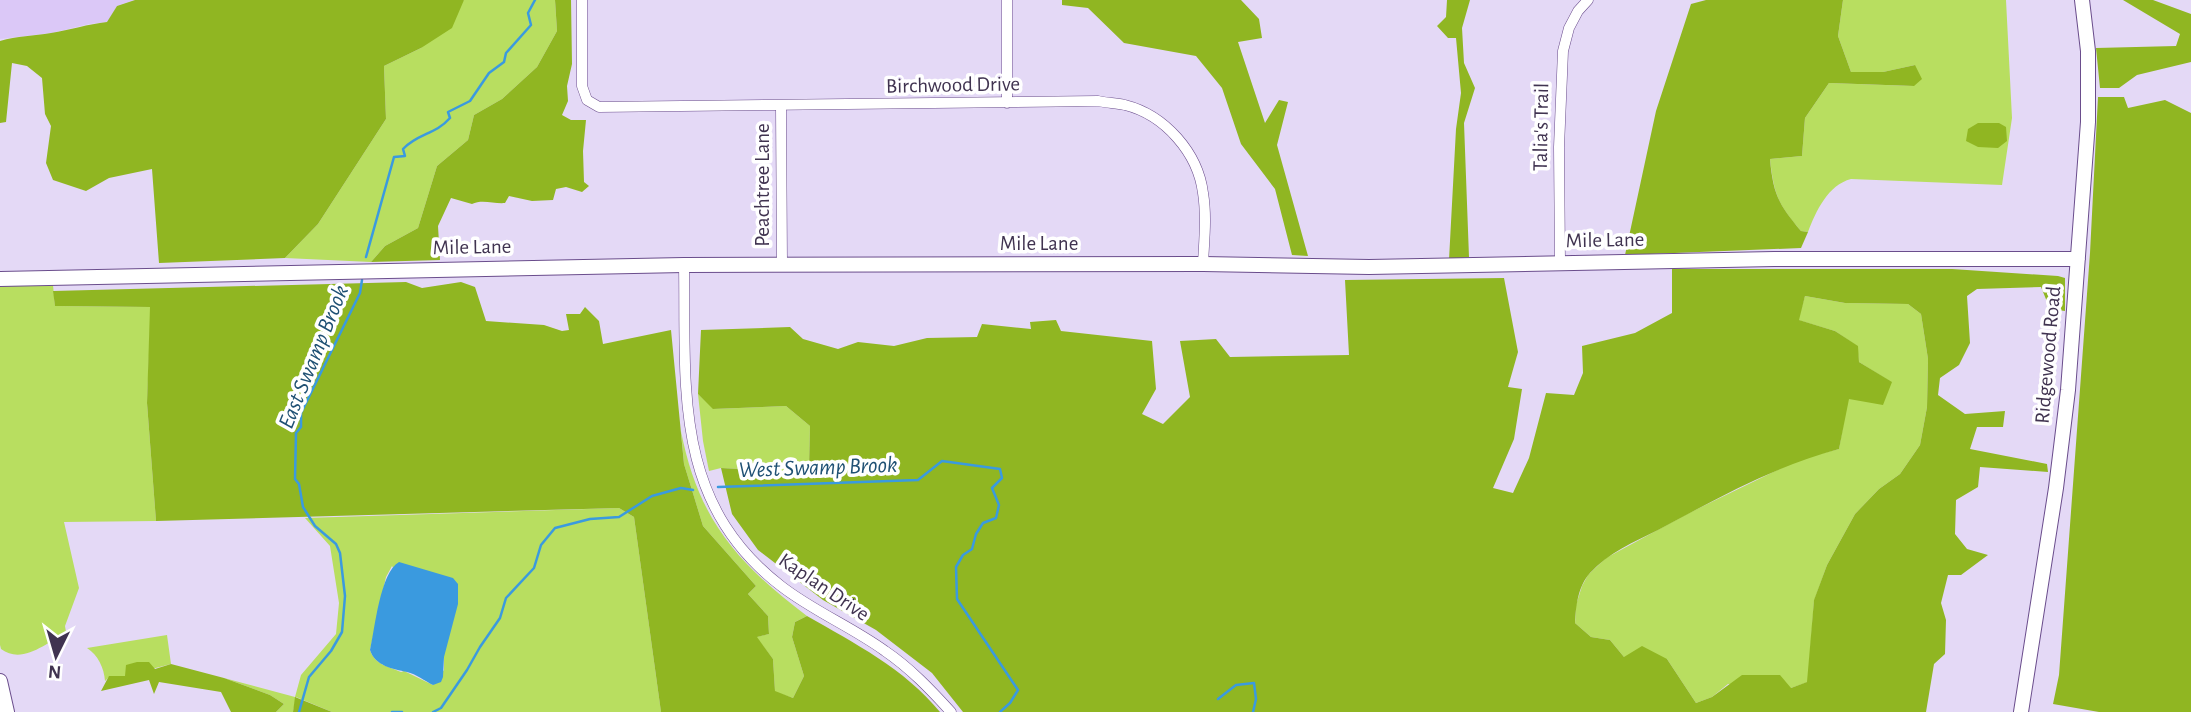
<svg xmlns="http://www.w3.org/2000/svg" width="2191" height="712" font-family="'Alegreya Sans',sans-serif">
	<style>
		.built { fill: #dbc8f7 }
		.green { fill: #b8de60; fill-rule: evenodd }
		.forest { fill: #90b622; fill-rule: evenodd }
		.water { fill: #3a9adf }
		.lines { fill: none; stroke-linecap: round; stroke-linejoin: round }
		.stream { stroke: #3a9adf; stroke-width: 2.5 }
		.street-casing { stroke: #6a4d8c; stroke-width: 11 }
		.secondary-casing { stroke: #6a4d8c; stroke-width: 16 }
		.street { stroke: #fff; stroke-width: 10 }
		.secondary { stroke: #fff; stroke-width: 14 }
		.labels { text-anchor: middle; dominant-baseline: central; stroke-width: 7; stroke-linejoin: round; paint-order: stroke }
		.street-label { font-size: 21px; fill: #403350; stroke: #fff }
		.water-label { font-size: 23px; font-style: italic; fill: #205174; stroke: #fff }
	</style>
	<rect width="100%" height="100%" fill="#e4d9f6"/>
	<path class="built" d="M0 0H135L117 6 108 22 89 24 52 33 0 39Z"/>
	<path class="green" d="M464 0H555L557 31 537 67 502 99 474 115 468 140 437 166 418 228 385 246 371 262 285 258 318 224 386 119 384 66 421 48Z
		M1843 0H2006L2012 118 2002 185 1851 179C1828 185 1816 211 1808 232L1801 231C1778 204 1774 195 1770 159L1802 156 1805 118 1829 83 1913 86 1915 65 1883 72H1851L1838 36Z
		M53 285 55 306 151 307 147 403 156 521 64 522 79 588 65 626 66 632C47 643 22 665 1 649L0 645V286Z
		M1805 296 1845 303 1908 304 1921 314 1928 359 1927 407 1920 445 1900 474 1879 489 1855 514 1827 565 1814 601 1808 682 1791 688 1728 684 1712 697 1696 703 1667 659 1624 657 1610 640 1591 637 1575 623 1576 605 1582 586 1588 575 1606 558 1689 513 1800 459 1839 449 1848 398 1891 382 1859 362 1857 346 1835 331 1798 320Z
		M698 394 714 409 786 406 810 426 809 467 800 472 721 468 709 471 703 441Z
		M681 431C698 519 737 563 807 616L795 622 792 637 804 676 793 698 775 692 773 659 756 637 769 634 768 616 748 594 756 586 703 526 684 464Z
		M619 508 634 517 661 712H332L296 697 293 712H276L284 704 270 695 224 678 295 697 301 675 336 634 339 603 330 546 305 518ZM392 566 444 657V670L433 685 404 671 401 672C388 666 375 665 370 650L386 577Z
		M167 635 171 664 125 676H110L105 681C104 668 98 655 87 648Z"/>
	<path class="forest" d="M135 0H464L452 28 421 48 384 66 386 119 318 224 285 258 159 263 152 169 109 178 86 191 53 180 46 163 51 126 45 114 42 78 27 66 12 63 6 122 0 123V41C17 36 34 36 51 33 70 30 88 24 107 22L117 6Z
		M555 0H571L572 64 567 86 568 101 562 115 571 120H586L583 151 584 182 589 186 582 192 566 187 556 189 553 200 532 201 509 196 505 203C494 204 482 199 472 204L451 198 438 226 440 260 371 262 385 246 418 228 437 166 468 140 474 115 502 99 537 67 557 31Z
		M1062 0H1241L1259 19 1262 38 1238 42 1265 123 1279 100 1288 102 1277 145 1308 256 1292 255 1275 189 1241 144 1222 88 1196 56 1124 43 1088 8 1062 5Z
		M1447 0H1470L1462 28 1464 63 1475 88 1464 123 1469 257 1449 260 1456 129 1461 93 1456 38H1448L1437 26 1446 17Z
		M1706 0H1843L1838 36 1851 72H1883L1915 65 1922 79 1914 86 1829 83 1805 118 1802 156 1770 159C1773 194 1779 205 1801 231L1808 232 1801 248 1625 255 1656 111 1691 4Z
		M2123 0H2153L2191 14V62L2137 75 2119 88H2100L2096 48 2176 46 2180 34Z
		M2098 97H2124L2128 108 2165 100 2191 113V712H2099L2053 704 2059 675 2090 253Z
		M1978 123H1999L2006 127 2007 141 1998 148 1978 147 1966 141 1968 129Z
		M1672 269H1952L2058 276 2065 278V311L2050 309 2041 287 1977 289 1967 296 1970 343 1959 365 1940 378 1938 395 1965 414 2005 411 2003 427H1977L1970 449 2047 464 2048 472 1980 467 1978 487 1956 500 1955 534 1967 549 1988 555 1961 575H1948L1941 603 1946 620 1945 654 1934 664 1926 712H963L932 673 876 630 823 600 758 550 732 514 721 468 800 472 809 467 810 426 786 406 713 409 698 394 701 330 790 327 803 339 838 349 858 342 894 346 927 338 977 337 982 324 1031 329 1030 322 1056 320 1061 331 1152 341 1156 389 1142 414 1163 424 1190 397 1180 341 1216 339 1230 357 1349 355 1345 280 1504 278 1518 352 1508 387 1522 389 1514 439 1493 488 1513 493 1529 458 1546 393 1574 395 1583 373 1582 346 1635 333 1672 313ZM1805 296 1845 303 1908 304 1921 314 1928 359 1927 407 1920 445 1900 474 1879 489 1855 514 1827 565 1814 600 1807 682 1791 688 1780 675H1742L1712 697 1696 703 1667 659 1642 646 1624 657 1610 640 1591 637 1575 623C1576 606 1578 586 1590 573 1608 553 1634 542 1658 530 1716 499 1775 466 1839 449L1849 399 1883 405 1892 382 1859 362 1858 346 1835 331 1799 320Z
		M461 282 475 287 486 321 544 325 562 331 569 330 566 314H580L585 307 599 321 603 344 671 330 684 464 703 526 756 586 748 594 768 616 769 634 757 637 773 659 775 691 793 698 804 676 792 637 795 622 807 616C854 643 905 669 940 712H661L634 517 619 508 156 521 147 403 150 307 55 306 53 291 406 282 422 288Z
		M137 662H149L155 669 171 664 224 678 270 695 284 704 276 712H231L221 692 159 682 154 694 149 680 101 691 109 676H125L126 665Z
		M295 697 332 712H293Z"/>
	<path class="water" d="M399 562 453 578 458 584V604L444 657 443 677 441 682 433 685C425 681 416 674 407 672 393 669 375 666 370 650 375 628 380 573 399 562Z"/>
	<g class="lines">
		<path class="stream" d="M366 257 394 157 405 156 403 149C418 133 435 135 450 118L448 112 470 101 489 73 504 62 506 53 531 25 528 13 535 0
			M718 487 918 480 942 461 1000 469 1002 478 992 488 999 505 996 518 983 523 976 534 972 549 963 555 956 567 957 599 1018 690 1010 703 1000 712
			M1218 699 1236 685 1254 683 1256 699 1253 712
			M299 712 309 677 331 651 342 632 345 596 340 553 336 544 315 526 303 507 299 484 295 479 296 433 301 427V413L360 293 362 280
			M392 712H402
			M433 712 441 708 467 670 480 647 500 618 506 598 534 568 541 545 555 528 590 519 619 517 652 496 681 488 693 490"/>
		<defs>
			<path id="street" d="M582 0V86L587 100 599 107 1098 101C1107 103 1116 103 1125 105 1165 115 1198 153 1203 193 1207 217 1204 241 1203 264
				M1007 103V0
				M781 107 782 264
				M1560 262 1559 147 1563 51 1569 28 1578 11 1588 0
				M684 265C686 387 672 502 781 586 813 611 852 627 885 651 910 668 930 689 951 712"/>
			<path id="secondary" d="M0 279 684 265 1203 264 1369 267 1774 259H2078
				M0 681 7 712
				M2021 712 2056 488 2068 390 2088 122V51L2082 0"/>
		</defs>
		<use href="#street" class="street-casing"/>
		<use href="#secondary" class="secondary-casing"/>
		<use href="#street" class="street"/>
		<use href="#secondary" class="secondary"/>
	</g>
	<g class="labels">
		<g class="street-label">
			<text transform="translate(953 85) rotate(-1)">Birchwood Drive</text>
			<text transform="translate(1541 127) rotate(-89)">Talia's Trail</text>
			<text transform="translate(762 185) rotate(-90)">Peachtree Lane</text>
			<text transform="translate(1605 240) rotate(-1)">Mile Lane</text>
			<text x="1039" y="243">Mile Lane</text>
			<text transform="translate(472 247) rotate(-1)">Mile Lane</text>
			<text transform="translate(2048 355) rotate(-85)">Ridgewood Road</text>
			<text transform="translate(824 587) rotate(34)">Kaplan Drive</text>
		</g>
		<g class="water-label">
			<text transform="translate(314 357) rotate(-68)">East Swamp Brook</text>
			<text transform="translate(818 468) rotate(-2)">West Swamp Brook</text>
		</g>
	</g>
	<g transform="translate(56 656) rotate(185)" stroke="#ffffff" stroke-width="5" paint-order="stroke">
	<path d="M0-5L12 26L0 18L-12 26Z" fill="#403350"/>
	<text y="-10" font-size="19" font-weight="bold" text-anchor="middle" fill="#403350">N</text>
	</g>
</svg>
